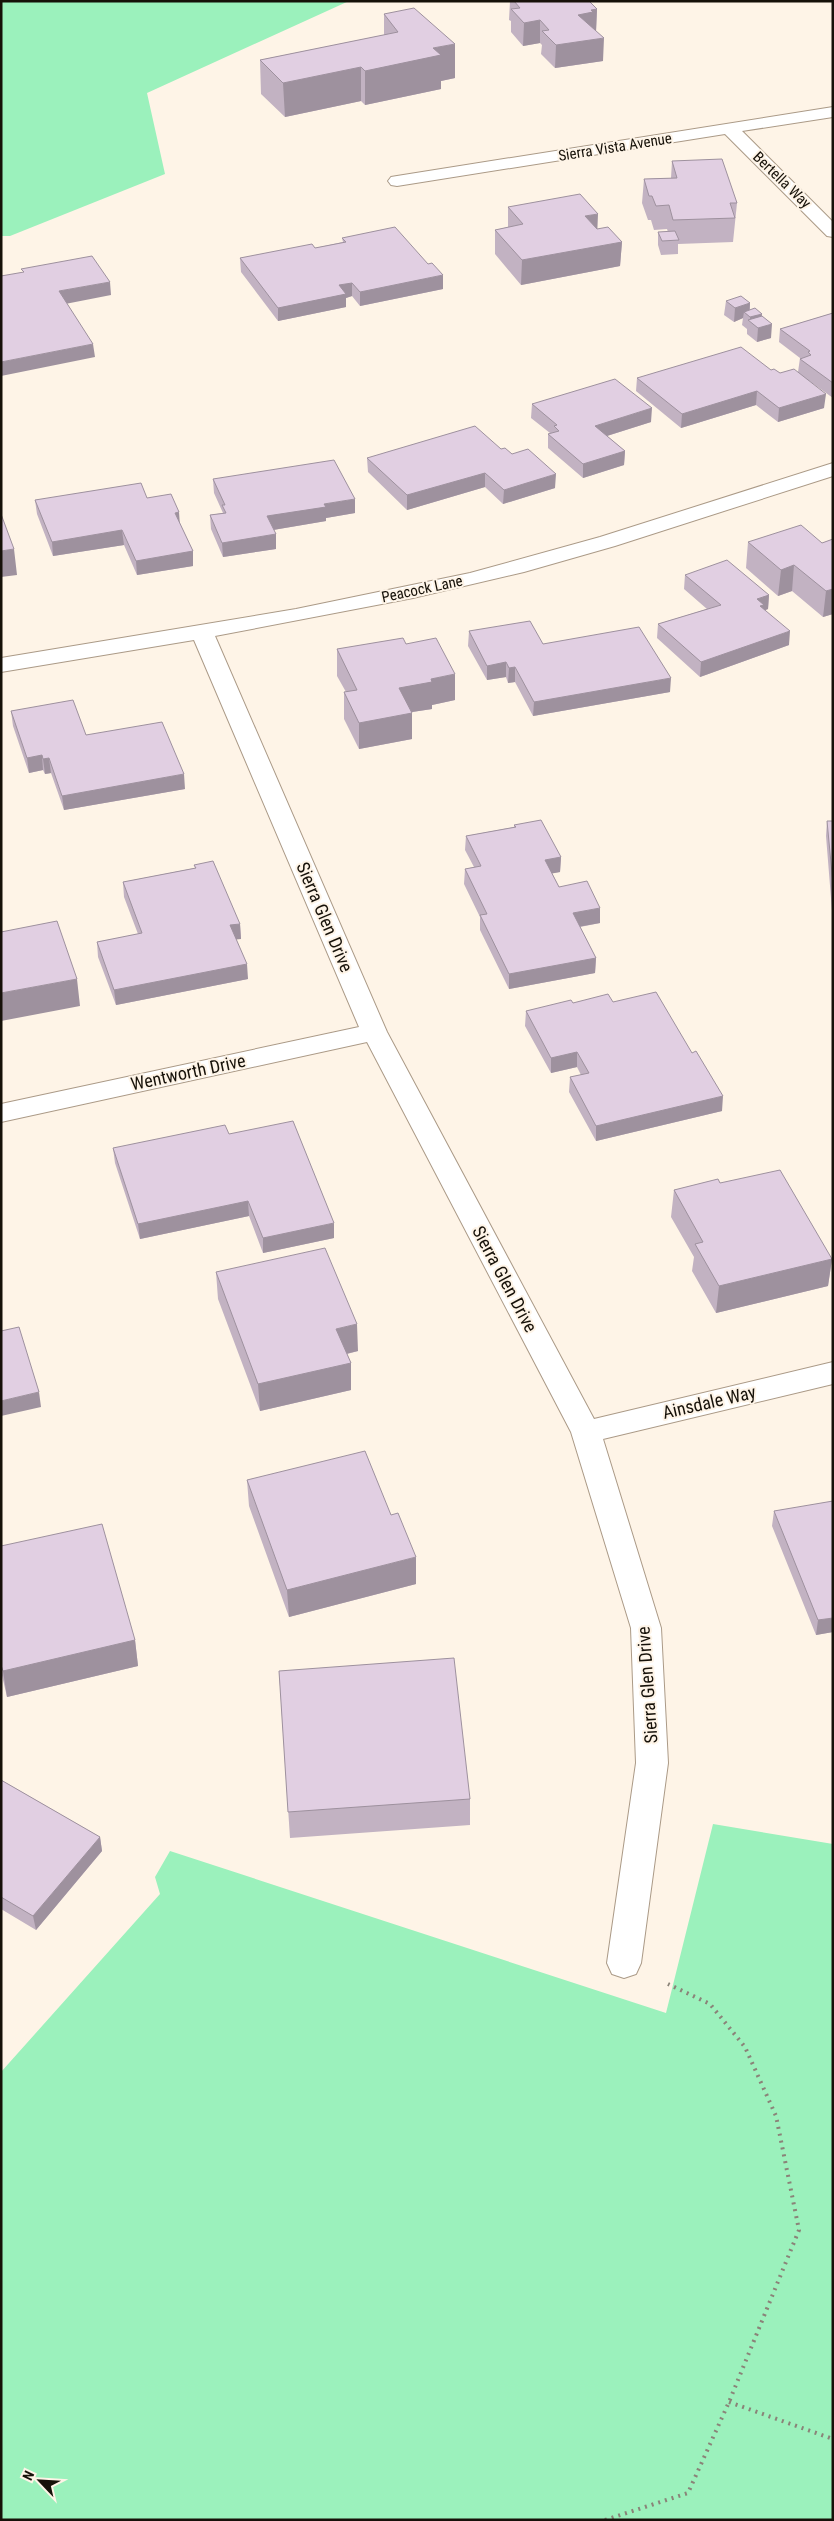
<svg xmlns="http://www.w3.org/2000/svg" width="834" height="2521" font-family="'Roboto Condensed',sans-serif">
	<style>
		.green { fill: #9bf1bc }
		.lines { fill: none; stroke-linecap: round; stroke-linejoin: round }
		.street-casing { stroke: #ab9a87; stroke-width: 2 }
		.path { stroke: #8a8378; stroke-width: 4; stroke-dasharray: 2 5; stroke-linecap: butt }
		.street { fill: #fff; fill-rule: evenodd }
		.wall { fill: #c2b2c2 }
		.shaded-wall { fill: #9e919e }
		.building { fill: #e1cfe2; stroke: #9e919e }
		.labels { text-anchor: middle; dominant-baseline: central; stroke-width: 4; stroke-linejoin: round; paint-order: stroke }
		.far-street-label { font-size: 15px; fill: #161109; stroke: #fef4e7 }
		.street-label { font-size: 18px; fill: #161109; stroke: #fef4e7 }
	</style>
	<rect width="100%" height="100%" fill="#fef4e7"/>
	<path class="green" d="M1 1H349L147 93 165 174 10 236H1Z
		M713 1824 833 1844V2520H1V2072L160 1894 155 1877 170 1851 666 2013Z"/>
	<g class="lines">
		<defs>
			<path id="street" d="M833 107V117L742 131 833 222V237L827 236 725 134 397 186 391 185 388 181 391 177 397 176Z
				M833 463V476L615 546 524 572 413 598 215 636 387 1032 594 1419 833 1362V1384L603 1439 661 1628 668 1763 641 1963 636 1974 624 1978 612 1974 607 1963 636 1763 631 1628 571 1432 367 1042 1 1122V1104L359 1027 194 640 1 672V658L296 609 470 573 600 537Z"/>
		</defs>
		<use href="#street" class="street-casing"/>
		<path class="path" d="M729 2402 833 2439
			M605 2520 688 2493 729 2402 799 2230 776 2116 745 2047 710 2004 668 1984"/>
		<use href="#street" class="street"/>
	</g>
	<path class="wall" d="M510 1H589L597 9 596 31 603 61 555 68 541 54 542 45 540 43 523 46 511 32V21L509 20Z
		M384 14 455 78 441 81V89L365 105 361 101 285 117 261 94 260 60 384 35Z
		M672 161 737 203 733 242 678 244V254L661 255 658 245V232H668L667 229 654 230 651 220H648L642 203 644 179 671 178Z
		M508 207 597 229 622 242 620 266 521 285 495 254V230L508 227Z
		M342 238 443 289 360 306 352 296 346 298V307L278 321 241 272 240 258 315 248 343 242Z
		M726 301 750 303V310L762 316 771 338 757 342 747 334V329L742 325 743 318 734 322 724 315Z
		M833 313V398L808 380 824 408 778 422 756 405 681 428 636 391 637 378 771 370 780 373 798 372 800 358 779 342 780 329Z
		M532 404 651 422 607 436 625 451 624 465 583 478 548 448V434L550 433 531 418Z
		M501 449 512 454 555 488 503 504 485 487 407 510 368 472 367 458Z
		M213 479 355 513 326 518V521L273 530 276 534V549L223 557 211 529 210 515 223 513 214 493Z
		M147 498 180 524 193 551V566L137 575 124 545 53 556 37 514 35 500Z
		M833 539V614L823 617 792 591 778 596 746 568 748 542 822 543Z
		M685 575 769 595 768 609 765 610 789 645 700 677 657 638 658 624 707 609 684 589Z
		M469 631 543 644 670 692 533 716 515 682 508 683 506 677 487 680 468 646Z
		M406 644 455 700 432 705V709L412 712V739L359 749 344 719V692H346L337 676V649Z
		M11 711 86 735 185 789 64 810 51 773 45 774 43 770 29 773 13 726Z
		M827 821H833V923L826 836Z
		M514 825 561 857 560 872 552 873 559 887 600 923 580 927 596 958 595 973 509 989 480 930V917L464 884 465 869 474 867 465 850 466 836 514 827Z
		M194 865 240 924 241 939H236L248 979 116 1005 98 957 97 942 138 934 124 897 123 882 195 868Z
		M613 1002 722 1111 596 1141 569 1092 570 1077 581 1075 577 1067 551 1073 525 1026 526 1011 573 1003Z
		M229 1134 334 1238 263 1253 249 1216 140 1239 115 1163 113 1148Z
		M720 1183 832 1259 828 1286 716 1313 692 1271 694 1257 671 1217 674 1190Z
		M216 1272 358 1351 347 1354 351 1363V1390L260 1411 218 1299Z
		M247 1480 416 1584 289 1617 249 1506Z
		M774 1511 833 1632 816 1635 772 1526Z
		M1 1546 135 1640 138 1666 7 1697 1 1671Z
		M279 1671 470 1799V1825L290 1838Z
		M1 1780 100 1837 102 1851 36 1930 1 1909Z"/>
	<path class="shaded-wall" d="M597 9 596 32 578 15 591 10Z
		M540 20V43L523 46 524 23Z
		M604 38 603 61 555 68 556 45Z
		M455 44V78L441 81V89L365 105V71L433 48Z
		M361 67V101L285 117 283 83Z
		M598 214 597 238 585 216Z
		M622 242 620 266 521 285 522 260Z
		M443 275V289L360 306V292Z
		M110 282 111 295 60 305 59 291Z
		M352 283V296L346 298V307L278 321V308L339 285Z
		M750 303 749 316 744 312 743 318 734 322 735 308Z
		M762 314 761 327 750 321V317Z
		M772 324 771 338 757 342 758 328Z
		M93 344 95 357 1 376V362Z
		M757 391 756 405 681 428 682 414Z
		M826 394 824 408 778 422 779 408Z
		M652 408 651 422 594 440 595 426Z
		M625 451 624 465 583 478V464Z
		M485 473V487L407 510V495Z
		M556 474 555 488 503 504 504 490Z
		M355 499V513L326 518V521L267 531V516L324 504Z
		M179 512 180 526 175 513Z
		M122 530 124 545 53 556 52 542Z
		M276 534V549L223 557 222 543Z
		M14 549 17 575 1 577V551Z
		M193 551V566L137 575 136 561Z
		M794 565 792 591 778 596 781 570Z
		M833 589V614L823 617 826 591Z
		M769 595 768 609 763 611V619L757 599Z
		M790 631 789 645 700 677 701 662Z
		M506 662V677L487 680V666Z
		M515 667V682L508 683 509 668Z
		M455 674V700L432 705V709L399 714V688L431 679Z
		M671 678 670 692 533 716 534 702Z
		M412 713V739L359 749V723Z
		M42 755 43 770 29 773 27 758Z
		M49 758 51 773 45 774 43 759Z
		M184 774 185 789 64 810 62 796Z
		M561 857 560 872 544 875 545 860Z
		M600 908V923L572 928 573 913Z
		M240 924 241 939 231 940 230 925Z
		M596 958 595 973 509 989V974Z
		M247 964 248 979 116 1005 114 990Z
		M77 979 80 1006 1 1021V993Z
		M577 1052V1067L551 1073V1058Z
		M723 1096 722 1111 596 1141V1126Z
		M248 1201 249 1216 140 1239 138 1224Z
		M334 1223V1238L263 1253V1238Z
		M832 1259 828 1286 716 1313 719 1286Z
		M357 1324 358 1351 337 1356 336 1329Z
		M351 1363V1390L260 1411 258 1384Z
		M39 1392 41 1407 1 1416V1401Z
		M416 1557V1584L289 1617 287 1590Z
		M833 1618V1632L816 1635 818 1620Z
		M135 1640 138 1666 7 1697 3 1671Z
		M100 1837 102 1851 36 1930 33 1916Z"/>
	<path class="building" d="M514 1H589L597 9 591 10 593 12 578 15 604 38 556 45 542 31 549 30 540 20 524 23 511 9 520 8Z
		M414 8 455 44 433 48 441 55 365 71 361 67 283 83 260 60 398 32 384 14Z
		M722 159 737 203H730L735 218 673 220 669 205 656 206 652 196H649L644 179 677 178 672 161Z
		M580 194 598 214 585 216 597 229 608 227 622 242 522 260 495 230 523 224 508 207Z
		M395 227 428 264 432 263 443 275 360 292 352 283 339 285 346 294 278 308 240 258 312 244 315 248 346 242 342 238Z
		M675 231 679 240 662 241 658 232Z
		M92 256 110 282 59 291 93 344 1 362V276L24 272 21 269Z
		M741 296 750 303 735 308 726 301Z
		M755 308 762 314 750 317 744 312Z
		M833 313V383L800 359 811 355 808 352 810 351 780 329Z
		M762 316 772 324 758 328 748 320Z
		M741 347 771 370 774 369 780 373 794 369 826 394 779 408 757 391 682 414 637 378Z
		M615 379 652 408 595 426 625 451 583 464 548 434 559 431 554 426 557 425 532 404Z
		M475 426 501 449 505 448 512 454 528 449 556 474 504 490 485 473 407 495 367 458Z
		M334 460 355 499 324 504 326 507 267 516 276 534 222 543 210 515 226 513 222 505H225L213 479Z
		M141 483 147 498 171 494 179 512 175 513 193 551 136 561 122 530 52 542 35 500Z
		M1 514 14 549 1 551Z
		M801 525 822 543 833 539V589L826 591 794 565 781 570 748 542Z
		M727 560 769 595 757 599 764 605 760 606 790 631 701 662 658 624 721 605 685 575Z
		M530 621 543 644 639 627 671 678 534 702 515 667 509 668 506 662 487 666 469 631Z
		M403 638 406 644 436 638 455 674 431 679 432 682 399 688 412 713 359 723 344 692 357 690 337 649Z
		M73 700 86 735 162 722 184 774 62 796 49 758 43 759 42 755 27 758 11 711Z
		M541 820 561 857 545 860 559 887 587 881 600 908 573 913 596 958 509 974 480 915 487 914 465 869 481 866 466 836 516 827 514 825Z
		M827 821H833V884Z
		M213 861 240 924 230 925 247 964 114 990 97 942 142 933 123 882 196 868 194 865Z
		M57 921 77 979 1 993V932Z
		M656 992 692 1053 696 1051 723 1096 596 1126 570 1077 589 1073 577 1052 551 1058 526 1011 571 1000 573 1003 608 994 613 1002Z
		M293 1121 334 1223 263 1238 248 1201 138 1224 113 1148 225 1125 229 1134Z
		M780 1170 832 1259 719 1286 695 1244 703 1242 674 1190 718 1179 720 1183Z
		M325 1248 357 1324 336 1329 351 1363 258 1384 216 1272Z
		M19 1327 39 1392 1 1401V1331Z
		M365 1451 391 1515 398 1513 416 1557 287 1590 247 1480Z
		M833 1501V1618L818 1620 774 1511Z
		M102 1524 135 1640 3 1671 1 1665V1546Z
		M454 1658 470 1799 288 1812 279 1671Z
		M1 1780 100 1837 33 1916 1 1897Z"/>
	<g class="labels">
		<g class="far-street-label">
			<text transform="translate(615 147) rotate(-9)">Sierra Vista Avenue</text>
			<text transform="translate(782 180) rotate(44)">Bertella Way</text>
			<text transform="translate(422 589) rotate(-12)">Peacock Lane</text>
		</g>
		<g class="street-label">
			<text transform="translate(325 917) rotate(67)">Sierra Glen Drive</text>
			<text transform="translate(188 1072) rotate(-12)">Wentworth Drive</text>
			<text transform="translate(505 1279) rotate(62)">Sierra Glen Drive</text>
			<text transform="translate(709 1402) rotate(-13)">Ainsdale Way</text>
			<text transform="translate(647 1685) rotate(-94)">Sierra Glen Drive</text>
		</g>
	</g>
	<rect width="834" height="2521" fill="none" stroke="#161109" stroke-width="5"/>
	<g transform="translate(40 2481) rotate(295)" stroke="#fef4e7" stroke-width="4" paint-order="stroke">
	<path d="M0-4L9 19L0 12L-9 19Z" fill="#161109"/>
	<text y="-8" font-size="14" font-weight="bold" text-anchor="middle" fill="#161109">N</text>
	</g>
</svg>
